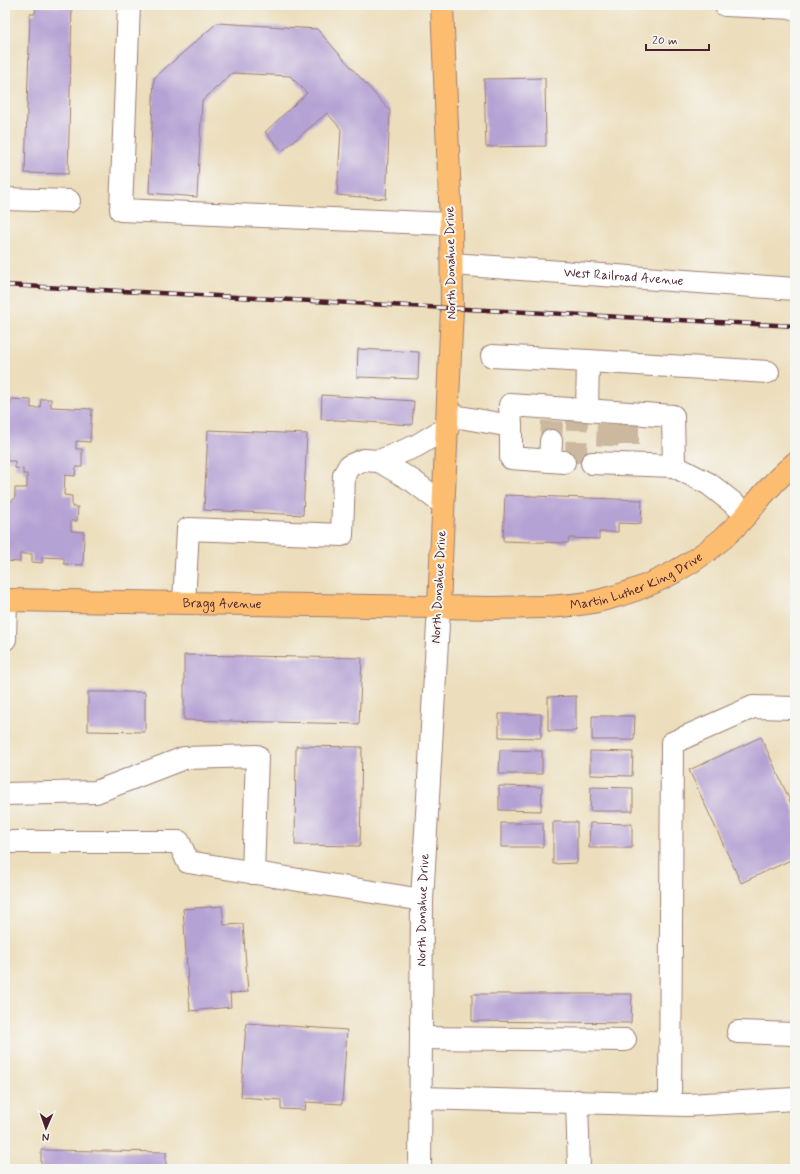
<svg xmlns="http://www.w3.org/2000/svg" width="800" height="1174" font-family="Mynerve,sans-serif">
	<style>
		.building { fill: #b5a2d4 }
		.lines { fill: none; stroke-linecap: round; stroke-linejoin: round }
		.minor-tunnel { stroke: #ccb89f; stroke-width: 22; stroke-dasharray: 22 11; stroke-linecap: butt }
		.minor-casing { stroke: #9b7e74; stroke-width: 24 }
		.major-casing { stroke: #9b7e74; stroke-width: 24 }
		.minor { stroke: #fff; stroke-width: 22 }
		.major { stroke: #fcbd6f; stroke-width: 22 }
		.rail-casing { stroke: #4a1f2b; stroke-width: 4.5 }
		.rail { stroke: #f6f6f2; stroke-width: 3; stroke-dasharray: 9; stroke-linecap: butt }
		.labels { text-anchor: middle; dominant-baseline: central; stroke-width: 4; stroke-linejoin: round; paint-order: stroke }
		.street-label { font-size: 13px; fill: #4a1f2b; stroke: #f6f6f2 }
	</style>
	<rect width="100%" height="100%" fill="#f6f6f2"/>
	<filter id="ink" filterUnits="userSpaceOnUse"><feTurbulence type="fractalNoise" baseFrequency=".025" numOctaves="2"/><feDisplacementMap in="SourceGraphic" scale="8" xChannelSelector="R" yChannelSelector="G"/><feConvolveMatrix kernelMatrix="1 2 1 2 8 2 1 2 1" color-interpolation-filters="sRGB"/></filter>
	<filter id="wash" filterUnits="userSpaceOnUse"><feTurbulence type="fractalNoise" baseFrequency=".012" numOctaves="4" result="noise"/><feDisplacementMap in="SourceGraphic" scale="16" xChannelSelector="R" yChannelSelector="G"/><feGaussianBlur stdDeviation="0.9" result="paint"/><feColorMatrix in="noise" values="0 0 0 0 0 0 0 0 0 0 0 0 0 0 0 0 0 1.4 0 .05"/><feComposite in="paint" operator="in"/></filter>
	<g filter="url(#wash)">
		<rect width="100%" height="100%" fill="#ecdebc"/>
		<g id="blocks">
			<path class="building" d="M36 6 72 7 68 174 25 173 30 14H35Z
				M217 23 317 29 390 111 386 199 337 195 341 129 327 113 282 151 265 132 307 93 290 76 232 73 202 101 197 197 149 193 154 78Z
				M545 78 546 146 486 147 484 79Z
				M358 349 419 352 418 379 357 377Z
				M322 395 414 401 412 425 321 419Z
				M11 399 31 400V408H40L41 399H51V407L92 409 90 442 76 441V449H82V467H76L75 476 65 475 64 495 72 496V507H78L77 521H71V531L84 532 83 565 64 564V558L42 557V563L32 562V554H20V562L5 561V504H8L15 498V488H27V474H23V469L15 468V461H7V451H5V405H11Z
				M208 430 307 434 303 515 204 510Z
				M505 495 642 500 641 524 618 523V532H599V539L569 538 568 543 503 541Z
				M184 655 362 658 359 724 184 720Z
				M88 692H145V732L88 731Z
				M576 696V731H548V697Z
				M499 714H541V738L499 737Z
				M592 716H635L634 740H592Z
				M761 737 795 812V858L741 883 689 770Z
				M296 746 362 747 360 846 295 845Z
				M500 750 542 751V774H499Z
				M590 751 633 752 632 776 590 775Z
				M499 786 542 787 541 811 499 810Z
				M591 787 633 788V811H590Z
				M553 822H577V863L553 864Z
				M501 823H543V847H501Z
				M590 823 632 824V848H589Z
				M222 906 224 925 243 924 248 992 230 993 231 1007 190 1011 183 909Z
				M472 994H632L631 1023 472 1021Z
				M246 1023 347 1030 342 1104 306 1102 305 1110 281 1109V1100L241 1097Z
				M41 1150 166 1152V1169H41Z"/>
		</g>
	</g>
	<g filter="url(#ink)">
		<use href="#blocks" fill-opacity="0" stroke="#9b7e74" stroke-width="1"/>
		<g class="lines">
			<path class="minor-tunnel" d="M628 423V447
				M551 441 552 421
				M607 446 608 422
				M576 463 577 421"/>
			<defs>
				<g id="minor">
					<path d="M129 5 121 210 451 224"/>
					<path d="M725 5 795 8"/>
					<path d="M5 199 69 201"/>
					<path id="s1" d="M452 264 795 289"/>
					<path d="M492 356 588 361 587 410"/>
					<path d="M588 361 768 372"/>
					<path d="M448 415 511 426V458L564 462"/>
					<path d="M511 426 510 405 673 416 674 466"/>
					<path d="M550 461 551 441"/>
					<path d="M592 463 674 466 709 484 747 514"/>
					<path d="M443 504 413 481 379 461 416 446 448 427"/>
					<path d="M184 603 188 529 342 535 344 475 349 466 363 460 379 461"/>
					<path d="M5 639 6 600"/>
					<path d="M5 794 96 792 184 758 257 756 253 873"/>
					<path d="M5 842H179L188 862 422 900"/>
					<path d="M738 1032 795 1034"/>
					<path d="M421 1038 625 1040"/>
					<path d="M420 1098 688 1105 795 1099"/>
					<path d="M577 1101 579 1169"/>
					<path d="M670 1104 672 743 753 707 795 708"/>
					<path id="s2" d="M420 1169 422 900 439 607"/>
				</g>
				<g id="major">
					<path id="s3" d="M5 600 495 608C529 607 565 608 598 601 650 589 700 563 737 525 749 513 759 498 771 486 778 478 787 470 795 463"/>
					<path d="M439 607 452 308 451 224 442 5"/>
				</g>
			</defs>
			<use href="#minor" class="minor-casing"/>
			<use href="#major" class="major-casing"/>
			<use href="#minor" class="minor"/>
			<use href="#major" class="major"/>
			<defs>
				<path id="rail" d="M5 285 795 326"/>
			</defs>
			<use href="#rail" class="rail-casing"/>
			<use href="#rail" class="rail"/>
		</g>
	</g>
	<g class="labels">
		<g class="street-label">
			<text transform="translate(451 263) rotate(-91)">North Donahue Drive</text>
			<text stroke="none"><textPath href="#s1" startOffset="172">West Railroad Avenue</textPath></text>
			<text stroke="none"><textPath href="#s3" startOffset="636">Martin Luther King Drive</textPath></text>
			<text transform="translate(439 587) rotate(-87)">North Donahue Drive</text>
			<text stroke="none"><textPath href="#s3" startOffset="217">Bragg Avenue</textPath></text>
			<text stroke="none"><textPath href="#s2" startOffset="259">North Donahue Drive</textPath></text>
		</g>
	</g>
	<rect width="800" height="1174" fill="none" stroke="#f6f6f2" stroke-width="20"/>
	<g transform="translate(46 1128) rotate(182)" stroke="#f6f6f2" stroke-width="3" paint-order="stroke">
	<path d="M0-3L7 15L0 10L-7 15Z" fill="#4a1f2b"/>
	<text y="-6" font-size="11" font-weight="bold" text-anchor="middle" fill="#4a1f2b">N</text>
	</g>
	<path d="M646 44v6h63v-6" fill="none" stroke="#4a1f2b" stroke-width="2"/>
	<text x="652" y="44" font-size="12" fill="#4a1f2b" stroke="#f6f6f2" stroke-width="3" paint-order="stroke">20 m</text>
</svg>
